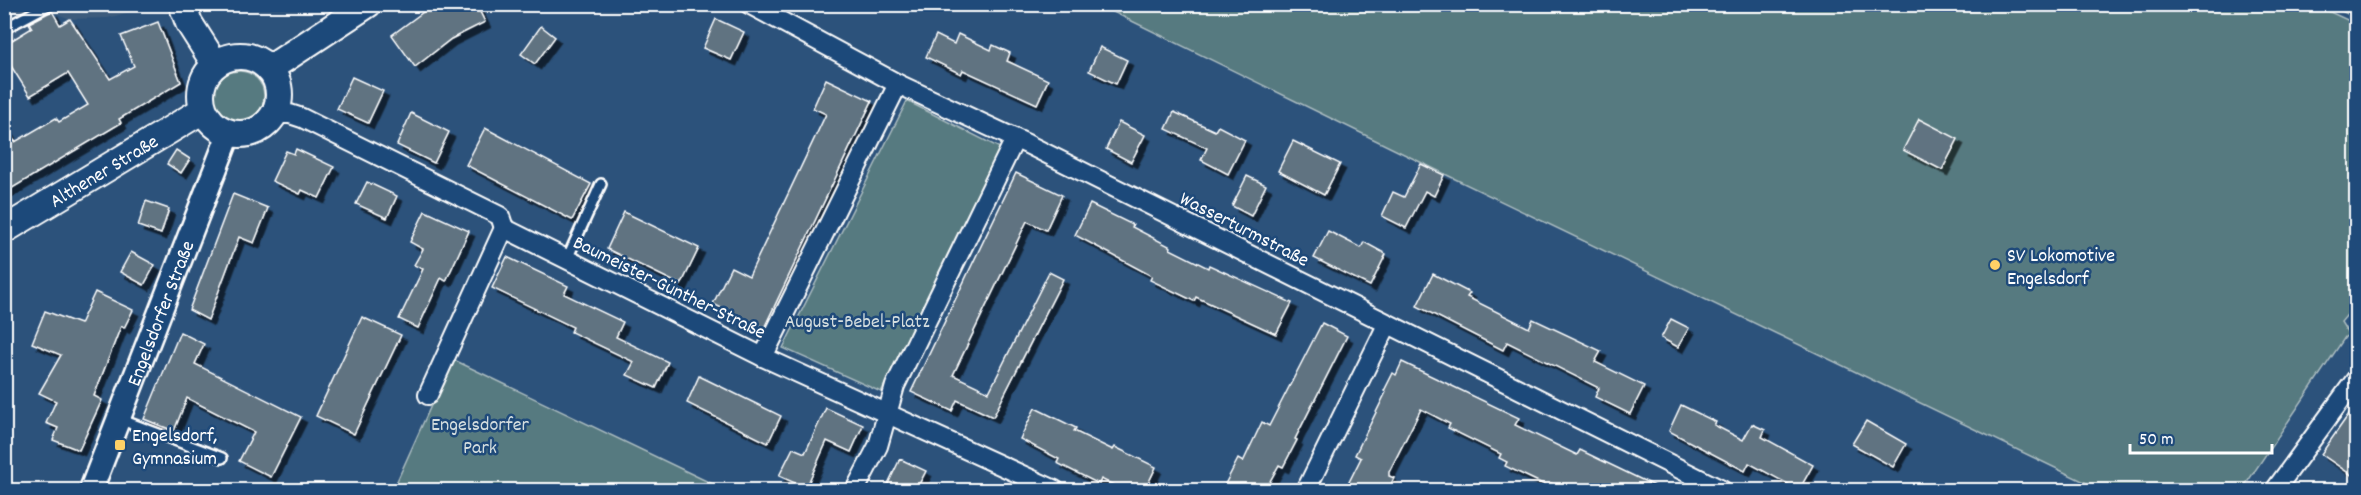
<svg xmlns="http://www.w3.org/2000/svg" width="2361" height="495" font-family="Dekko,sans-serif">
  <defs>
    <filter id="shadow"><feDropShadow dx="5.5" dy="5.5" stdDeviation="0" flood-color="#0009"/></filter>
  </defs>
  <rect width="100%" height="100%" fill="#2c527b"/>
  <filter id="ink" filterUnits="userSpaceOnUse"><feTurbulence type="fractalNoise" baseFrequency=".0167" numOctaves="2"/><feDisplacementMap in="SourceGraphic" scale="12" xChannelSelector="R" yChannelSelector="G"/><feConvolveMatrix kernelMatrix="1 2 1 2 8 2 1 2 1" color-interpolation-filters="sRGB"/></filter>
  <g filter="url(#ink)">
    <polygon fill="#3c5c7d" points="5,5 154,5 108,18 70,19 55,13 5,45"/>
    <g fill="#577a80" stroke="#abbcc0" stroke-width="1.5">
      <polygon points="1099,5 2315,5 2356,24 2356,310 2351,310 2341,322 2349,335 2345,337 2242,490 2101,490 1453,178"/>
      <polygon points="2329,5 2356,5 2356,18"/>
      <circle cx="239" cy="96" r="25"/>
      <polygon points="907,101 1000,148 881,392 783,348"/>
      <polygon points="452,359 698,477 725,490 393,490"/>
      <polygon points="1453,483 1469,490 1434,490 1444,484"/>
    </g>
    <g fill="#607381" stroke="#fff" stroke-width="1.5" filter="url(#shadow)">
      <polygon points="434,4 476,4 485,22 451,39 415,67 392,35"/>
      <polygon points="52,11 60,25 70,19 110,79 134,66 121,36 158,22 181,82 119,119 121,123 4,193 4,125 15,142 56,118 59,122 88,105 68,73 30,96 4,55 4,45 32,28 29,23"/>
      <polygon points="716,19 744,32 731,60 703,48"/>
      <polygon points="541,26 555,37 535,64 521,54"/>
      <polygon points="958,34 991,50 993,45 1010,53 1007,61 1048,80 1037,104 963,70 961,74 926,57 936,35 954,44"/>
      <polygon points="1100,47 1127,60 1116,84 1089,71"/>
      <polygon points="352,77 383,91 368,123 337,109"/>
      <polygon points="826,79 872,101 764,328 713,304 731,267 749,276 826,114 813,108"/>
      <polygon points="1174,112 1215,131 1218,126 1245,140 1228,174 1201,160 1207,148 1166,129"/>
      <polygon points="411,113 449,132 434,163 397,145"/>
      <polygon points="1919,119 1958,139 1942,170 1903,150"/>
      <polygon points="1119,122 1145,135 1131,162 1106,149"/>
      <polygon points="485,128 591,184 572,220 466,165"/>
      <polygon points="1293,141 1340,164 1324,195 1278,171"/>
      <polygon points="296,149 334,167 319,198 302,190 300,194 272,181 286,151 294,154"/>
      <polygon points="176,150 190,159 181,173 167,164"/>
      <polygon points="1421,164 1444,175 1434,196 1425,191 1406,228 1382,216 1393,192 1404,197"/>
      <polygon points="1016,173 1062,195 1046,230 1027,221 953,375 989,392 1049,272 1063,279 993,417 957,400 952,411 911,392"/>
      <polygon points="1247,176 1266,185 1251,216 1232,206"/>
      <polygon points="367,182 397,196 387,218 356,204"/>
      <polygon points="233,194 268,208 254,243 239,237 208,320 189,310"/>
      <polygon points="146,201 169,209 161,234 138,226"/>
      <polygon points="1090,204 1133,225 1132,227 1171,247 1170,249 1208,268 1209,265 1292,303 1276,334 1196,297 1194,301 1150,280 1152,276 1075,235"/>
      <polygon points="425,211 469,231 446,281 441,278 418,328 399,319 423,269 414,265 423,249 410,242"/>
      <polygon points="624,212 699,248 681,285 607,249"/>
      <polygon points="1328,231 1361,248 1364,242 1386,254 1370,286 1314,258"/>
      <polygon points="131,252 155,265 144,285 120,272"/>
      <polygon points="507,257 568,286 564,294 623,322 616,337 668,362 656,388 627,375 634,362 571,332 573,327 492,288"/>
      <polygon points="1433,274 1470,293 1467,297 1529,328 1533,319 1601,351 1595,362 1644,386 1630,414 1595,397 1599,388 1507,342 1503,350 1417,306"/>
      <polygon points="95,292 133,310 124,328 121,326 94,396 102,400 79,450 53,440 58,428 46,423 56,401 39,393 61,355 32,343 45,311 80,324"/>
      <polygon points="362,317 401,335 354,434 316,416"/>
      <polygon points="1671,319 1689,328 1678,347 1661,338"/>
      <polygon points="1322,323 1347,336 1295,439 1297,440 1283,467 1279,465 1265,490 1222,490 1238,459 1243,462 1262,422 1269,426"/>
      <polygon points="180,332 204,344 195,364 301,417 271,477 239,461 254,432 187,398 174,431 144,419"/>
      <polygon points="1402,362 1519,418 1515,425 1577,455 1580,450 1663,490 1566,490 1551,483 1549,487 1505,466 1507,462 1499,458 1501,454 1448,428 1450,424 1421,409 1389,472 1389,476 1394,478 1388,490 1345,490 1361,458 1355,455 1386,392 1384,391 1393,373 1396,375"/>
      <polygon points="699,376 781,416 768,443 687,403"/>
      <polygon points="2356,404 2356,478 2321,454"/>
      <polygon points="1681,405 1716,422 1714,425 1743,440 1752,424 1765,430 1762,437 1813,465 1799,490 1749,463 1745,471 1669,431"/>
      <polygon points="826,408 863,425 851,452 827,441 806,488 779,476 793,448 805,453"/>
      <polygon points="1035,408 1076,428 1074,431 1113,450 1115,447 1156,467 1145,490 1124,490 1101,479 1099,484 1057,463 1059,459 1020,439"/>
      <polygon points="1866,421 1906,444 1893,467 1852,444"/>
      <polygon points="900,459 926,471 916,490 885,490"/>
    </g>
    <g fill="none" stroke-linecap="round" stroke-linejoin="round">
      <defs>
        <g id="service">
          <polyline points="4,24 7,27 50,4"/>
          <polyline points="567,259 601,184"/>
          <polyline points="119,419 222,458"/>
        </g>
        <g id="minor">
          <polyline points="749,4 898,84 1027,144 1722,490"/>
          <polyline points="275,114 290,114 302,118 500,216 504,228 763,357 1055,490"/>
          <polyline points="763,357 898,84"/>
          <polyline points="428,395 504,228"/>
          <polyline points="855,490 878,446 895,386 1015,139"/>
          <polyline points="1306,490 1387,325"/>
          <polyline points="2275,490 2356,379"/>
        </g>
        <g id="tertiary">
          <path id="s1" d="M91,490L229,134"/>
        </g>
        <g id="secondary">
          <polyline points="182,4 189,23 215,64"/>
          <circle cx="240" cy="95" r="39"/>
          <polyline points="269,69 368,4"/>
          <path id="s2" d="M4,230L203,110"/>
        </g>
      </defs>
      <use href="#service" stroke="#fff" stroke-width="14"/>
      <use href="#minor" stroke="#fff" stroke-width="22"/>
      <use href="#tertiary" stroke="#fff" stroke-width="27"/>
      <use href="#secondary" stroke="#fff" stroke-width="30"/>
      <use href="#service" stroke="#1f4a7a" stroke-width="9"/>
      <use href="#minor" stroke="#1f4a7a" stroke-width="18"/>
      <use href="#tertiary" stroke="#1f4a7a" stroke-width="22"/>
      <use href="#secondary" stroke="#1f4a7a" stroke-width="26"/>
    </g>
  </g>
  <g fill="#ffd166" stroke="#1f4a7a" stroke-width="2">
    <circle cx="1995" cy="265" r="6"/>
    <rect x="114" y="439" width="12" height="12" rx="3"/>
  </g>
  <g text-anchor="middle" stroke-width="5" stroke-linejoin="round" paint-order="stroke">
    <g font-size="20" fill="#fff" stroke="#1f4a7a">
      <text dy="7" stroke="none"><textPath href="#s2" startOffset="116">Althener Straße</textPath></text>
      <text transform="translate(1245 228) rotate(27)" y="7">Wasserturmstraße</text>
      <text transform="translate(670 286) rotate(26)" y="7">Baumeister-Günther-Straße</text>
      <text dy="7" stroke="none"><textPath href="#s1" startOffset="190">Engelsdorfer Straße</textPath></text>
    </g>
    <g font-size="20" fill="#fff" stroke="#1f4a7a" text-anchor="start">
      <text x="2007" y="261">SV Lokomotive<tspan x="2007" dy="23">Engelsdorf</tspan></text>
      <text x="132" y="441">Engelsdorf,<tspan x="132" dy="23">Gymnasium</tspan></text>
    </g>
    <g font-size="20" fill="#d5dedf" stroke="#1f4a7a">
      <text x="857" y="327">August-Bebel-Platz</text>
      <text x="480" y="430">Engelsdorfer<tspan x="480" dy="23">Park</tspan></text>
    </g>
  </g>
  <rect width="2361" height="495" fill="none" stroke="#1f4a7a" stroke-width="24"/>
  <rect x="12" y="12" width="2337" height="471" fill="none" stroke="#fff" stroke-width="2" filter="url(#ink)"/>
  <path d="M2130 444v9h142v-9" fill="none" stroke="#ffffff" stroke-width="3"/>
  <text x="2139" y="444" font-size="18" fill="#ffffff" stroke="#1f4a7a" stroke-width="4.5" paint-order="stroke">50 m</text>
</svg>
